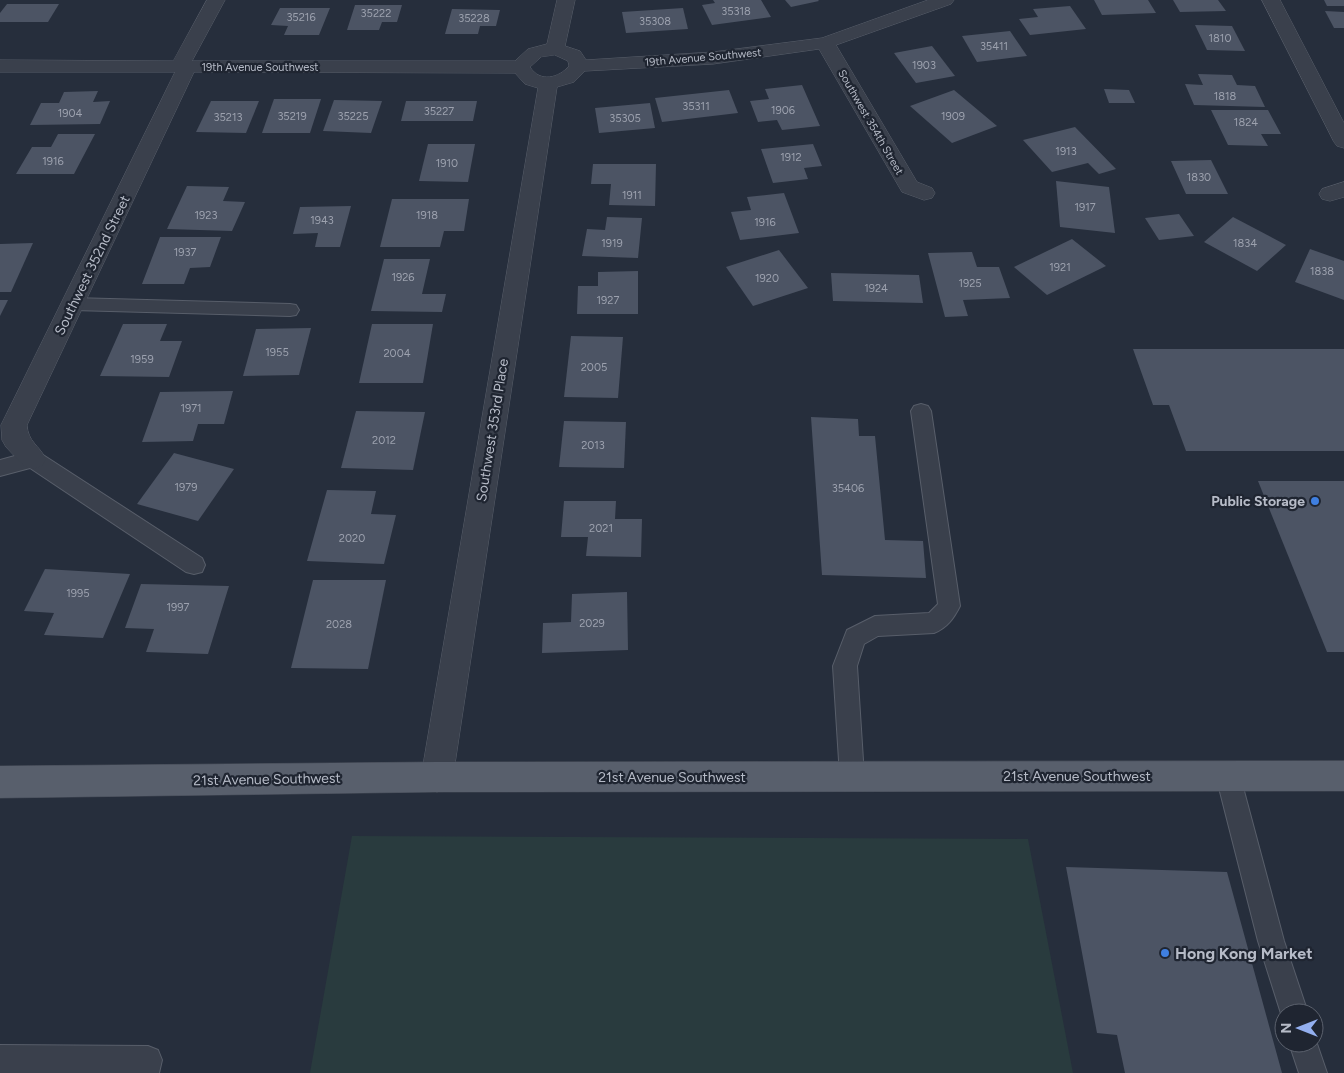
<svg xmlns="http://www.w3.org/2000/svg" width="1344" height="1073" font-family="Figtree,sans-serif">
  <rect width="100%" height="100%" fill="#262e3c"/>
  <polygon fill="#293b3e" points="352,836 1028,839 1073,1073 310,1073"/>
  <g fill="#4c5464">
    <polygon points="713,0 761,0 771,17 712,25 702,5 715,3"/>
    <polygon points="785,0 818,0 819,1 791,7"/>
    <polygon points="1094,0 1148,0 1156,13 1102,15"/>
    <polygon points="1173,0 1218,0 1226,11 1180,12"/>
    <polygon points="1324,0 1344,0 1344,6 1327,6"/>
    <polygon points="7,4 59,4 48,22 0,22 0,13"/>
    <polygon points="355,5 402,5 397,22 382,22 379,30 347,30"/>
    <polygon points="1070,6 1086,29 1030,35 1019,19 1038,17 1033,9"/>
    <polygon points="280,8 330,8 319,35 284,35 288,26 271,25"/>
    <polygon points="683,8 688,29 626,33 622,12"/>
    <polygon points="452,9 500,10 496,26 480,26 478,34 445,34"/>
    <polygon points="1325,11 1344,12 1344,28 1334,28"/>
    <polygon points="1195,25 1232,26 1245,51 1207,50"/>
    <polygon points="1010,31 1027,56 977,62 962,36"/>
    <polygon points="932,46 955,76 916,83 894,53"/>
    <polygon points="1198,74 1232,75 1237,85 1255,86 1265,107 1194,105 1185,84 1203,85"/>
    <polygon points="802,85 820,126 782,130 777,120 758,122 750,101 769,99 765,89"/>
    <polygon points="1104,89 1129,90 1135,103 1109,103"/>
    <polygon points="729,90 738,113 662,122 655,98"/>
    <polygon points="954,90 997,126 952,143 910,106"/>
    <polygon points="98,91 93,102 110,101 100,124 30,125 41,103 59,103 64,92"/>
    <polygon points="274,99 321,99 310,133 262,133"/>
    <polygon points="334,100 382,101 371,133 323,131"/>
    <polygon points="211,101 259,101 246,133 196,132"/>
    <polygon points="406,101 477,101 473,121 401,121"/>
    <polygon points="650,103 655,128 599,133 595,108"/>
    <polygon points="1211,110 1268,110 1281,134 1261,134 1268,146 1228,145"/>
    <polygon points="1075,127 1116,169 1099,174 1088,163 1052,172 1023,140"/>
    <polygon points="58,134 95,134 74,174 16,174 32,147 51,147"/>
    <polygon points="428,144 475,144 468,182 419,181"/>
    <polygon points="813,144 822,166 804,168 808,179 773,183 761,149"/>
    <polygon points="1211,160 1228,194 1186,194 1171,161"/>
    <polygon points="593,164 656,164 655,206 609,205 611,184 591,184"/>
    <polygon points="1056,181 1109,187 1115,233 1060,227"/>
    <polygon points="187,186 229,187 223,201 245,202 232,231 167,229"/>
    <polygon points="784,193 799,233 740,240 731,212 751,210 747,197"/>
    <polygon points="392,199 469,199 464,231 444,231 440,247 380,247"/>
    <polygon points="351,206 340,247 315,247 318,233 293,234 300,207"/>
    <polygon points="1179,214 1194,236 1159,240 1145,218"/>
    <polygon points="607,217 642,218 638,258 582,256 587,229 605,230"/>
    <polygon points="1233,217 1286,245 1257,271 1204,242"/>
    <polygon points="160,237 221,237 210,267 190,268 184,284 142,284"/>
    <polygon points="1072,239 1106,266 1047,295 1014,267"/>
    <polygon points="33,243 11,292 0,292 0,244"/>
    <polygon points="1310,249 1344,261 1344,300 1295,282"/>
    <polygon points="779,250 808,288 753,306 726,267"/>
    <polygon points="972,252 977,267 999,267 1010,298 963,300 968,316 945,317 928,253"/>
    <polygon points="384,259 430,259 422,294 446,294 442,312 371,311"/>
    <polygon points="638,271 638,314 577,314 578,286 598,286 598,272"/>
    <polygon points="831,273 919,275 923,303 833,301"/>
    <polygon points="0,300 8,300 0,316"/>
    <polygon points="123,324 167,324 160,341 182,341 169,377 100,376"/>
    <polygon points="372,324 433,324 423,383 359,383"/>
    <polygon points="311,328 299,375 243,376 256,329"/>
    <polygon points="571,336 623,337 618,398 564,397"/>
    <polygon points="1133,349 1344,349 1344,451 1186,451 1169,405 1153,405"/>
    <polygon points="233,391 224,424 198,424 193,441 142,442 160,392"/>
    <polygon points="356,411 425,412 413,470 341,468"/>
    <polygon points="811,417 858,419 859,436 875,436 885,540 923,541 926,578 822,575"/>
    <polygon points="564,421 626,422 624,468 559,467"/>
    <polygon points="174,453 234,469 198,521 137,504"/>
    <polygon points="1258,481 1344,481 1344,652 1327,652"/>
    <polygon points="327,490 376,491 371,514 396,515 384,564 307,561"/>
    <polygon points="564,501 616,501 615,519 642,519 641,557 586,556 588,537 561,537"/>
    <polygon points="45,569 130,574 103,638 44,635 54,613 24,611"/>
    <polygon points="313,580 386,580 368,669 291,668"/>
    <polygon points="141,584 229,586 208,654 146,652 154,629 125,628"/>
    <polygon points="627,592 628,650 542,653 543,623 571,622 572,594"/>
    <polygon points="1066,867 1227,872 1282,1073 1125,1073 1117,1035 1097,1033"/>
  </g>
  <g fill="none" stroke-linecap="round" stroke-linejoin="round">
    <defs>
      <g id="lane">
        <polygon points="73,298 290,304 296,305 299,310 296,315 290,316 73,310 67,309 64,304 67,299"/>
        <path d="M921,404L928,406L931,411L960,606C954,618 947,628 934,633L878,636L864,644L857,666L864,776L861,784L852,788L843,784L840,776L833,666L847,630L875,616L929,613L938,604L911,411L914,406Z"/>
        <polygon points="33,451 40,453 202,558 205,565 202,572 194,574 186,572 30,468 0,476 0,460"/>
        <polygon points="1228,764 1237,768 1240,776 1284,941 1308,1013 1284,1013 1284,1023 1258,941 1216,776 1219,768"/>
        <polygon points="1314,1035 1327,1073 1299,1073 1289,1043 1314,1043"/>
        <polygon points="0,1045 148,1046 158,1050 162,1060 159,1073 0,1073"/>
      </g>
      <g id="street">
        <path d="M207,0H225L192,61H515L528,49L547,44L557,0H575L565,46L580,51L586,60L713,52L822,38L928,0H954L951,4L836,45L917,182L932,188L935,193L932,198L924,200L902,192L819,49L713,64L585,71L574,82L557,87L453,777L448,788L437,792L426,788L421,777L538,88L525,84L515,73L194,72L27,425C28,442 39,445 46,459L42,466L33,469L24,466L6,447L2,440L1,425L175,72H0V60L173,61ZM555,55L568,61L569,66C559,78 540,83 530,67L541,57Z"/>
        <polygon points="1262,0 1280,0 1344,123 1344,148 1337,146 1334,142"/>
        <polygon points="1344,182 1344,197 1330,201 1322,199 1319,194 1322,189"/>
      </g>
      <polygon id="primary" points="1344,761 1344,791 437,792 0,798 0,766 437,762"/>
    </defs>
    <use href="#lane" stroke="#585e6a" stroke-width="2"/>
    <use href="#street" stroke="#585e6a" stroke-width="1"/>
    <use href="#primary" stroke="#434955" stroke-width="1"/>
    <use href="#lane" fill="#3a404c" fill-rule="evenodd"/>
    <use href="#street" fill="#3a404c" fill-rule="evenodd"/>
    <use href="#primary" fill="#585f6c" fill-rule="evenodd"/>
  </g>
  <g fill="#3f7fe0" stroke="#1f2531" stroke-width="2">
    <circle cx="1315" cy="501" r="5"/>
    <circle cx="1165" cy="953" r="5"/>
  </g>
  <g text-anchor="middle" stroke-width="4.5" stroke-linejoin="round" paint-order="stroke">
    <g font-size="11" fill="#9ca1ae">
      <text x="736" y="15">35318</text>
      <text x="376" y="17">35222</text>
      <text x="301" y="21">35216</text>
      <text x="474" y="22">35228</text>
      <text x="655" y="25">35308</text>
      <text x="1220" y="42">1810</text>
      <text x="994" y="50">35411</text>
      <text x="924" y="69">1903</text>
      <text x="1225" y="100">1818</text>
      <text x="696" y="110">35311</text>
      <text x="783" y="114">1906</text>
      <text x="439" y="115">35227</text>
      <text x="70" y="117">1904</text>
      <text x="292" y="120">35219</text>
      <text x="353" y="120">35225</text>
      <text x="953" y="120">1909</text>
      <text x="228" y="121">35213</text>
      <text x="625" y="122">35305</text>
      <text x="1246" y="126">1824</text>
      <text x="1066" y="155">1913</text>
      <text x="791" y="161">1912</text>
      <text x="53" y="165">1916</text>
      <text x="447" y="167">1910</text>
      <text x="1199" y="181">1830</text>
      <text x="632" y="199">1911</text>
      <text x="1085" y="211">1917</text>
      <text x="206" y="219">1923</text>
      <text x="427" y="219">1918</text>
      <text x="322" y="224">1943</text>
      <text x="765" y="226">1916</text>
      <text x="612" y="247">1919</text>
      <text x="1245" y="247">1834</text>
      <text x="185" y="256">1937</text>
      <text x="1060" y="271">1921</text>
      <text x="1322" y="275">1838</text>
      <text x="403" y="281">1926</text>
      <text x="767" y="282">1920</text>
      <text x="970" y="287">1925</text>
      <text x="876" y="292">1924</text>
      <text x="608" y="304">1927</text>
      <text x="277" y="356">1955</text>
      <text x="397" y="357">2004</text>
      <text x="142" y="363">1959</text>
      <text x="594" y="371">2005</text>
      <text x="191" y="412">1971</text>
      <text x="384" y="444">2012</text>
      <text x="593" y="449">2013</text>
      <text x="186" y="491">1979</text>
      <text x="848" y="492">35406</text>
      <text x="601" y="532">2021</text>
      <text x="352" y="542">2020</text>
      <text x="78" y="597">1995</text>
      <text x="178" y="611">1997</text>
      <text x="592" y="627">2029</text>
      <text x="339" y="628">2028</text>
    </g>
    <g font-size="11" fill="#b6bbc7" stroke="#1f2531">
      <text transform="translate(703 57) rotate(-5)" y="4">19th Avenue Southwest</text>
      <text x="260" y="71">19th Avenue Southwest</text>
      <text transform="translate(871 122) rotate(60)" y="4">Southwest 354th Street</text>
    </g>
    <g font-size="14" fill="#b6bbc7" stroke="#1f2531">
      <text transform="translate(92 265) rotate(-64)" y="5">Southwest 352nd Street</text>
      <text transform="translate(492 430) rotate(-81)" y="5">Southwest 353rd Place</text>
      <text x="1077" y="781">21st Avenue Southwest</text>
      <text x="672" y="782">21st Avenue Southwest</text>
      <text transform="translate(267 779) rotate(-1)" y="5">21st Avenue Southwest</text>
    </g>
    <g font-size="14" font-weight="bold" fill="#b6bbc7" stroke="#1f2531" text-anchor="end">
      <text x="1305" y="506">Public Storage</text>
    </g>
    <g font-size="16" font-weight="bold" fill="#b6bbc7" stroke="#1f2531" text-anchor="start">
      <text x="1175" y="959">Hong Kong Market</text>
    </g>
  </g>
  <g transform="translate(1299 1028) rotate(270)"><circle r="24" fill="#1f2531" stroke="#5b616d"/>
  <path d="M0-4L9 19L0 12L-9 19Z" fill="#93afef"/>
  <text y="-8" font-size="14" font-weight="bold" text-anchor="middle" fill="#b6bbc7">N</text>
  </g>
</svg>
